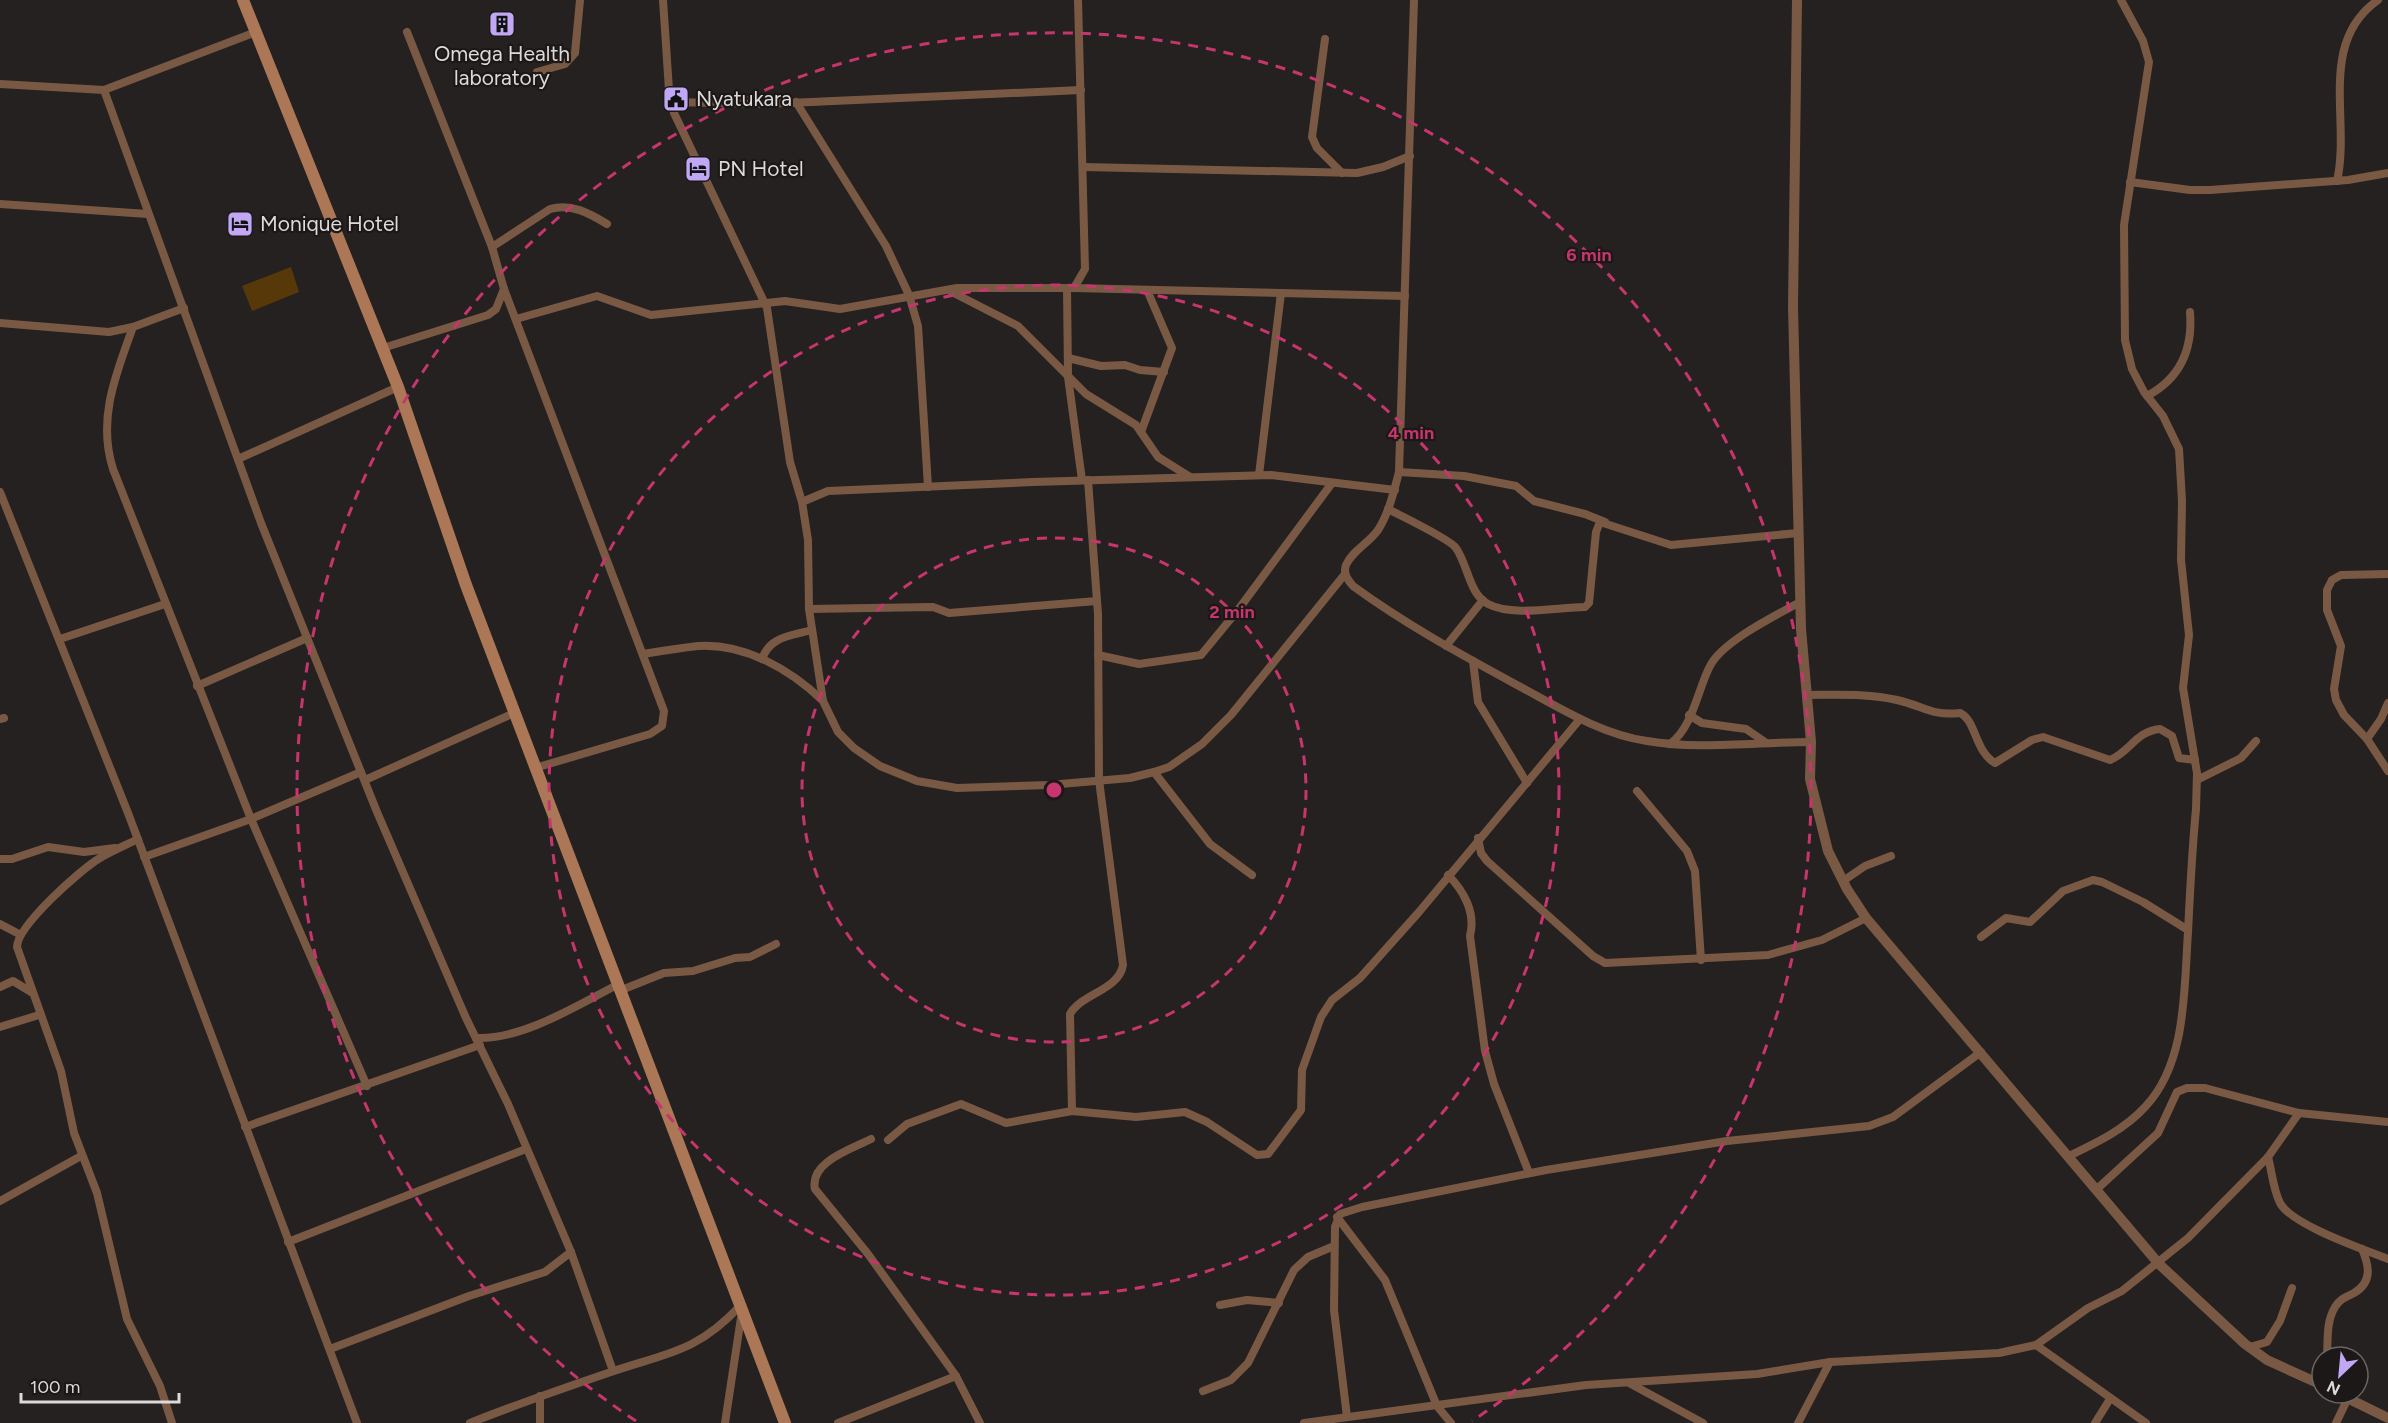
<svg xmlns="http://www.w3.org/2000/svg" width="2388" height="1423" font-family="Figtree,sans-serif">
  <rect width="100%" height="100%" fill="#252120"/>
  <polygon fill="#573808" points="291,267 299,292 252,311 242,286"/>
  <g fill="none" stroke-linecap="round" stroke-linejoin="round">
    <g stroke="#7a5944" stroke-width="8">
      <polyline points="663,0 669,90 674,113 767,308 790,462 802,502 808,540 809,609 823,701 838,732 854,748 880,766 917,781 957,788 1049,785 1130,778 1154,772 1169,767 1202,744 1231,715 1345,574"/>
      <path d="M1414,0L1399,472C1394,491 1389,513 1378,530C1370,542 1352,551 1346,565C1343,573 1347,579 1353,586C1405,624 1460,654 1517,685C1558,707 1600,734 1647,741C1698,750 1759,742 1811,742"/>
      <polyline points="407,32 492,247 504,289 664,711 662,726 650,734 535,768"/>
      <polyline points="1325,39 1312,137 1317,148 1342,173"/>
      <polyline points="537,72 565,64 575,53 580,0"/>
      <polyline points="0,84 104,90 256,32"/>
      <polyline points="104,90 261,523 377,812 466,1018 508,1104 571,1252 613,1371"/>
      <polyline points="671,102 766,104 1081,90"/>
      <polyline points="796,102 886,246 909,295 918,326 928,487"/>
      <polyline points="1084,167 1357,173 1383,167 1410,156"/>
      <path d="M2337,181C2351,120 2317,43 2378,0"/>
      <polyline points="2130,182 2190,190 2210,190 2348,180 2388,173"/>
      <polyline points="0,204 148,214"/>
      <path d="M492,247L550,209C571,203 589,213 607,224"/>
      <polyline points="1067,288 1068,377 1082,480"/>
      <polyline points="1074,288 1085,269 1078,0"/>
      <polyline points="948,290 1018,326 1086,394 1136,425 1158,457 1190,477"/>
      <polyline points="516,319 597,296 651,315 785,301 840,309 957,288 1074,288 1405,296"/>
      <polyline points="0,323 109,332 133,327 184,308"/>
      <path d="M133,327C116,374 97,419 113,469L251,819L367,1086"/>
      <polyline points="383,348 488,315 496,309 504,289"/>
      <polyline points="1068,358 1101,366 1125,365 1140,370 1164,372"/>
      <path d="M2147,396C2181,378 2193,349 2190,312"/>
      <polyline points="1141,432 1172,348 1147,290"/>
      <polyline points="238,459 398,387"/>
      <polyline points="1399,472 1464,476 1516,486 1534,501 1585,514 1605,522"/>
      <polyline points="1259,475 1281,293"/>
      <polyline points="0,492 128,813 357,1423"/>
      <polyline points="802,502 828,491 1033,482 1271,475 1395,490"/>
      <path d="M1388,509C1401,516 1450,539 1456,548C1468,565 1469,594 1488,604C1513,617 1558,607 1585,607L1589,603L1596,532L1600,522L1671,545L1798,533"/>
      <polyline points="2388,574 2341,575 2332,580 2327,590 2327,610 2341,646 2334,689 2336,700 2344,715 2367,739 2388,771"/>
      <polyline points="809,609 933,607 949,613 1097,601"/>
      <polyline points="60,639 165,604"/>
      <polyline points="1446,646 1483,600"/>
      <path d="M643,654C661,651 680,648 698,646C745,643 791,670 823,701"/>
      <polyline points="1098,655 1139,664 1201,655 1238,610 1332,483"/>
      <path d="M762,659C770,636 791,636 812,630"/>
      <polyline points="1473,661 1478,702 1527,783"/>
      <polyline points="197,686 307,638"/>
      <path d="M1807,695C1836,695 1868,693 1897,700C1924,706 1930,716 1960,713C1976,720 1975,752 1995,763L2032,740L2043,737L2110,760C2130,752 2136,731 2160,729L2172,736L2179,758L2195,760"/>
      <polyline points="1689,715 1702,723 1746,729 1765,742"/>
      <polyline points="0,719 4,718"/>
      <polyline points="2367,739 2381,719 2388,703"/>
      <path d="M1670,744C1693,727 1697,691 1710,666C1723,641 1775,616 1800,602"/>
      <polyline points="1154,772 1210,844 1252,875"/>
      <polyline points="365,780 514,713"/>
      <polyline points="2197,780 2241,758 2256,741"/>
      <polyline points="1637,791 1687,851 1695,871 1701,960"/>
      <polyline points="1478,838 1481,853 1487,861 1593,956 1605,963 1768,955 1822,940 1866,918"/>
      <path d="M138,839C126,845 112,851 100,858C81,869 17,926 17,947L61,1071L74,1133L97,1193L127,1319L160,1386L172,1423"/>
      <polyline points="144,857 251,819 361,772"/>
      <polyline points="0,859 12,859 48,847 84,852 115,848"/>
      <path d="M1448,875C1464,891 1476,913 1470,936L1485,1051L1494,1084L1529,1173"/>
      <polyline points="1843,881 1865,866 1891,856"/>
      <polyline points="0,924 19,934"/>
      <polyline points="1981,937 2006,918 2030,922 2063,891 2093,880 2102,882 2143,902 2188,930"/>
      <polyline points="0,987 13,981 31,992"/>
      <polyline points="619,991 664,973 693,971 735,958 750,957 776,944"/>
      <polyline points="0,1027 39,1015"/>
      <path d="M476,1038C522,1040 578,1005 617,985"/>
      <path d="M1072,1111L1070,1014C1081,994 1119,990 1123,965L1099,780L1098,614L1088,480"/>
      <polyline points="245,1127 480,1045"/>
      <path d="M871,1139C852,1149 809,1162 815,1189L868,1254L956,1376L980,1423"/>
      <polyline points="888,1140 907,1124 961,1104 1006,1123 1072,1111 1136,1117 1185,1112 1207,1122 1257,1155 1268,1154 1301,1110 1302,1070 1321,1017 1332,1000 1360,978 1419,912 1580,719"/>
      <path d="M2069,1156C2096,1143 2124,1130 2145,1107C2187,1063 2184,989 2188,932C2190,891 2192,850 2196,809L2197,773L2183,688L2189,635L2181,560L2182,501L2179,449L2163,416L2144,392L2132,369L2125,340L2124,225L2149,62L2143,41L2121,0"/>
      <path d="M2268,1157C2272,1172 2273,1189 2280,1203C2292,1225 2363,1249 2388,1259"/>
      <polyline points="2097,1189 2158,1133 2177,1092 2187,1088 2205,1088 2299,1113 2388,1122"/>
      <polyline points="0,1201 81,1156"/>
      <polyline points="1337,1217 1385,1280 1437,1406 1451,1423"/>
      <polyline points="288,1242 526,1149"/>
      <polyline points="1220,1305 1247,1300 1279,1303"/>
      <polyline points="2036,1345 2146,1423"/>
      <polyline points="2250,1347 2267,1342 2280,1321 2292,1288"/>
      <polyline points="330,1349 469,1296 545,1272 571,1252"/>
      <path d="M2327,1357C2328,1340 2326,1322 2335,1307C2340,1299 2346,1297 2354,1293C2373,1282 2369,1265 2362,1249"/>
      <polyline points="1629,1383 1703,1423"/>
      <polyline points="1203,1391 1231,1380 1248,1363 1294,1270 1308,1257 1334,1246"/>
      <polyline points="1347,1417 1334,1310 1335,1227 1340,1214 1362,1207 1546,1170 1727,1141 1869,1126 1893,1117 1981,1052"/>
      <path d="M470,1423C515,1405 561,1389 608,1373C665,1353 695,1354 740,1306"/>
      <polyline points="540,1423 540,1396"/>
      <polyline points="725,1423 742,1311"/>
      <polyline points="838,1423 956,1376"/>
      <polyline points="1304,1423 1586,1385 1757,1374 1830,1362 1999,1353 2036,1345 2088,1308 2122,1291 2188,1238 2268,1157 2299,1113"/>
      <polyline points="1798,1423 1830,1362"/>
      <polyline points="2095,1423 2110,1399"/>
      <polyline points="2336,1423 2348,1398"/>
    </g>
    <g stroke="#7a5944" stroke-width="10">
      <polyline points="1797,0 1793,307 1801,629 1811,742 1810,779 1828,851 1847,889 1866,918 2159,1264 2245,1344 2267,1360 2322,1385"/>
      <polyline points="2337,1393 2388,1418"/>
    </g>
    <polyline stroke="#ac7756" stroke-width="12" points="243,0 398,387 466,585 785,1423"/>
  </g>
  <g fill="none" stroke="#c6356e" stroke-width="3" stroke-dasharray="10 8">
    <circle cx="1054" cy="790" r="252"/>
    <circle cx="1054" cy="790" r="505"/>
    <path d="M636 1421A757 757 0 1 1 1472 1421"/>
  </g>
  <defs>
    <symbol id="building-square" viewBox="-11 -11 22 22"><rect x="-9" y="-9" width="18" height="18" rx="4" fill="#c0a8f4" stroke="#1c1817"/><path d="M-4-6H4V6H1V3H-1V6H-4ZM-2.5-4.3h1.7v1.8h-1.7ZM.8-4.3h1.7v1.8H.8ZM-2.5-1h1.7V.8h-1.7ZM.8-1h1.7V.8H.8Z" fill="#111"/></symbol>
    <symbol id="civic-square" viewBox="-11 -11 22 22"><rect x="-9" y="-9" width="18" height="18" rx="4" fill="#c0a8f4" stroke="#1c1817"/><path d="M-.6-6.5H3V-4.5H.6V-3L4-1V1h2V6H-6V1h2V-1L-.6-3ZM-1.2 2.5V6h2.4V2.5Z" fill="#111"/></symbol>
    <symbol id="hotel-square" viewBox="-11 -11 22 22"><rect x="-9" y="-9" width="18" height="18" rx="4" fill="#c0a8f4" stroke="#1c1817"/><path d="M-6-4.5h1.5V1H6V5H4.5V3h-9V5H-6ZM-4 0a1.8 1.8 0 1 1 3.6 0ZM.5 0V-2.5h3Q6-2.5 6 0Z" fill="#111"/></symbol>
  </defs>
  <g fill-rule="evenodd">
    <use href="#building-square" x="487" y="9" width="30" height="30"/>
    <use href="#civic-square" x="661" y="84" width="30" height="30"/>
    <use href="#hotel-square" x="683" y="154" width="30" height="30"/>
    <use href="#hotel-square" x="225" y="209" width="30" height="30"/>
  </g>
  <g text-anchor="middle" stroke-width="4.5" stroke-linejoin="round" paint-order="stroke">
    <g font-size="21" fill="#dddad9" stroke="#1c1817" text-anchor="start">
      <text x="502" y="61" text-anchor="middle">Omega Health<tspan x="502" dy="24">laboratory</tspan></text>
      <text x="696" y="106">Nyatukara</text>
      <text x="718" y="176">PN Hotel</text>
      <text x="260" y="231">Monique Hotel</text>
    </g>
  </g>
  <circle cx="1054" cy="790" r="9" fill="#c6356e" stroke="#1c1817" stroke-width="3"/>
  <g font-size="18" text-anchor="middle" font-weight="bold" fill="#c6356e" stroke="#1c1817" stroke-width="4.5" stroke-linejoin="round" paint-order="stroke">
    <text x="1589" y="261">6 min</text>
    <text x="1411" y="439">4 min</text>
    <text x="1232" y="618">2 min</text>
  </g>
  <g transform="translate(2340 1375) rotate(206)"><circle r="28" fill="#1c1817" stroke="#696665" stroke-width="1.5"/>
  <path d="M0-4.5L10 22L0 15L-10 22Z" fill="#c0a8f4"/>
  <text y="-9" font-size="16" font-weight="bold" text-anchor="middle" fill="#dddad9">N</text>
  </g>
  <path d="M21 1393v9h158v-9" fill="none" stroke="#dddad9" stroke-width="3"/>
  <text x="30" y="1393" font-size="18" fill="#dddad9" stroke="#1c1817" stroke-width="4.5" paint-order="stroke">100 m</text>
</svg>
